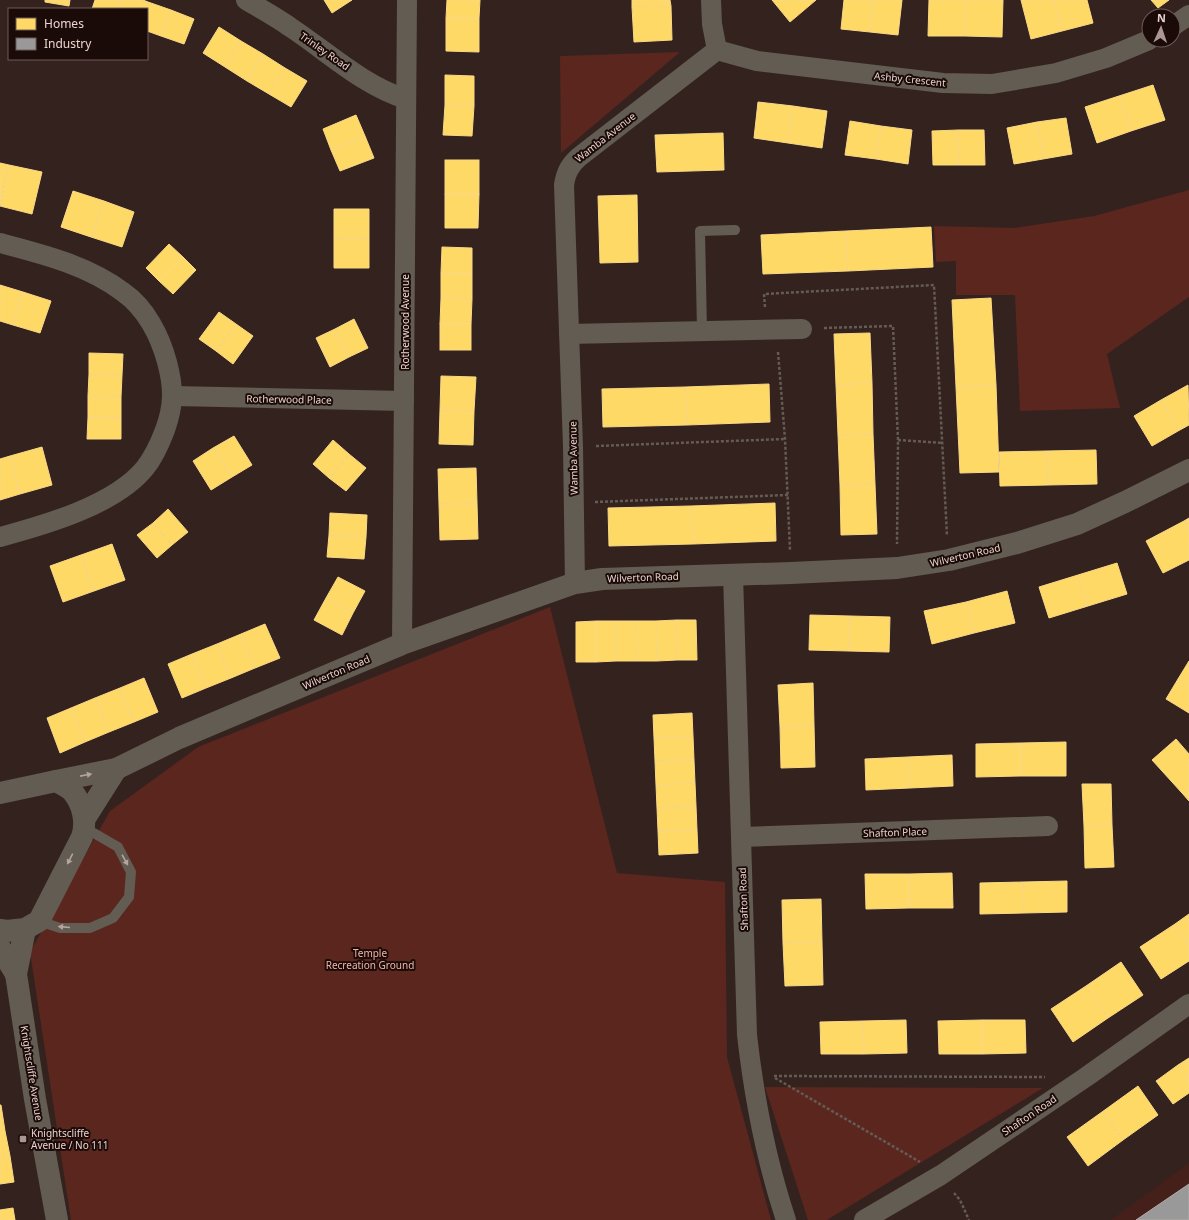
<svg xmlns="http://www.w3.org/2000/svg" width="1189" height="1220" font-family="'Noto Sans',sans-serif">
  <rect width="100%" height="100%" fill="#34221f"/>
  <polygon fill="#45201a" points="1189,1163 1189,1220 1111,1220"/>
  <g fill="#5a261e">
    <polygon points="680,52 561,153 560,56"/>
    <polygon points="1189,190 1189,297 1107,354 1120,408 1020,411 1015,295 956,295 956,261 936,262 934,226 1014,228 1094,216"/>
    <polygon points="550,607 617,873 725,882 727,1057 771,1220 71,1220 30,952 110,811 198,747"/>
    <polygon points="765,1087 1043,1088 827,1220 808,1220"/>
  </g>
  <g fill="#ffd966" stroke="#f9d886">
    <polygon points="45,0 70,0 69,6 45,2"/>
    <polygon points="95,0 122,0 119,9 92,9"/>
    <polygon points="122,0 143,0 148,2 145,9 119,9"/>
    <polygon points="324,0 352,0 332,13"/>
    <polygon points="447,0 480,0 479,18 446,18"/>
    <polygon points="632,0 670,0 671,6 632,7"/>
    <polygon points="772,0 816,0 790,22"/>
    <polygon points="844,0 873,0 870,32 841,29"/>
    <polygon points="873,0 902,0 898,35 870,32"/>
    <polygon points="929,0 966,0 965,36 928,36"/>
    <polygon points="966,0 1003,0 1002,37 965,36"/>
    <polygon points="1021,0 1054,0 1062,31 1031,39"/>
    <polygon points="1054,0 1087,0 1093,23 1062,31"/>
    <polygon points="1151,0 1169,0 1158,8"/>
    <polygon points="148,2 171,10 161,36 147,31 147,9 145,9"/>
    <polygon points="671,6 672,40 634,42 632,7"/>
    <polygon points="171,10 194,19 184,44 161,36"/>
    <polygon points="446,18 479,18 479,52 446,51"/>
    <polygon points="219,27 241,41 225,67 203,53"/>
    <polygon points="241,41 263,54 247,81 225,67"/>
    <polygon points="263,54 285,68 269,94 247,81"/>
    <polygon points="285,68 307,81 291,107 269,94"/>
    <polygon points="445,75 474,76 474,106 445,105"/>
    <polygon points="1153,85 1165,120 1131,131 1119,96"/>
    <polygon points="1119,96 1131,131 1097,143 1085,107"/>
    <polygon points="758,102 793,106 788,143 754,138"/>
    <polygon points="445,105 474,106 472,136 443,135"/>
    <polygon points="793,106 827,111 822,148 788,143"/>
    <polygon points="356,115 365,136 331,150 323,129"/>
    <polygon points="1066,118 1072,154 1043,159 1037,122"/>
    <polygon points="850,121 881,126 876,159 845,155"/>
    <polygon points="1037,122 1043,159 1014,164 1007,128"/>
    <polygon points="881,126 912,130 908,164 876,159"/>
    <polygon points="958,130 959,165 933,165 932,131"/>
    <polygon points="958,130 984,130 985,165 959,165"/>
    <polygon points="723,133 724,170 657,172 655,135"/>
    <polygon points="365,136 374,158 340,171 331,150"/>
    <rect x="445" y="160" width="34" height="34"/>
    <polygon points="0,163 9,165 0,204"/>
    <polygon points="9,165 42,172 32,214 0,206"/>
    <polygon points="73,191 104,201 91,237 61,227"/>
    <polygon points="445,194 479,194 478,228 445,228"/>
    <polygon points="637,195 638,262 600,263 598,196"/>
    <polygon points="104,201 134,212 122,247 91,237"/>
    <polygon points="334,209 369,209 369,238 334,239"/>
    <polygon points="931,227 933,267 848,271 846,231"/>
    <polygon points="846,231 848,271 763,274 761,235"/>
    <polygon points="369,238 369,268 334,268 334,239"/>
    <polygon points="169,244 183,257 159,281 146,268"/>
    <polygon points="442,247 472,248 472,273 441,273"/>
    <polygon points="183,257 196,270 173,294 159,281"/>
    <polygon points="441,273 472,273 472,299 441,298"/>
    <polygon points="0,285 23,292 13,325 0,321"/>
    <polygon points="23,292 51,301 40,333 13,325"/>
    <polygon points="441,298 472,299 471,324 440,324"/>
    <polygon points="991,298 996,385 956,387 952,300"/>
    <polygon points="219,312 236,324 216,351 199,339"/>
    <polygon points="354,319 368,348 349,357 335,329"/>
    <polygon points="236,324 253,336 233,364 216,351"/>
    <rect x="440" y="324" width="31" height="26"/>
    <polygon points="335,329 349,357 330,367 316,338"/>
    <polygon points="870,333 872,383 836,385 834,334"/>
    <polygon points="89,353 123,354 122,375 89,374"/>
    <polygon points="89,374 122,375 121,397 88,396"/>
    <polygon points="441,376 476,377 474,411 440,410"/>
    <polygon points="872,383 873,434 838,435 836,385"/>
    <polygon points="769,384 770,422 687,425 685,387"/>
    <polygon points="996,385 999,472 960,473 956,387"/>
    <polygon points="1188,385 1189,425 1178,431 1161,400"/>
    <polygon points="685,387 687,425 603,427 602,389"/>
    <polygon points="88,396 121,397 121,418 88,417"/>
    <polygon points="1161,400 1178,431 1152,446 1134,416"/>
    <polygon points="440,410 474,411 473,445 439,444"/>
    <polygon points="88,417 121,418 121,439 87,439"/>
    <polygon points="873,434 875,484 840,485 838,435"/>
    <polygon points="234,436 252,465 232,477 213,448"/>
    <polygon points="333,440 349,454 329,478 313,464"/>
    <polygon points="42,447 52,485 20,494 10,456"/>
    <polygon points="213,448 232,477 211,490 193,461"/>
    <polygon points="1096,450 1097,484 1048,485 1047,451"/>
    <polygon points="1047,451 1048,485 1000,486 999,452"/>
    <polygon points="349,454 366,468 346,491 329,478"/>
    <polygon points="10,456 20,494 0,500 0,459"/>
    <polygon points="476,468 477,503 439,504 438,469"/>
    <polygon points="875,484 877,534 841,535 840,485"/>
    <polygon points="477,503 478,539 440,540 439,504"/>
    <polygon points="775,503 776,541 693,544 691,506"/>
    <polygon points="691,506 693,544 609,546 608,508"/>
    <polygon points="168,509 188,532 172,545 153,523"/>
    <polygon points="330,513 367,515 366,537 329,535"/>
    <polygon points="1189,518 1189,530 1184,521"/>
    <polygon points="1184,521 1189,530 1189,560 1163,573 1146,541"/>
    <polygon points="153,523 172,545 157,558 137,535"/>
    <polygon points="329,535 366,537 364,559 327,557"/>
    <polygon points="112,544 125,580 94,591 81,555"/>
    <polygon points="81,555 94,591 63,602 50,566"/>
    <polygon points="1117,563 1127,594 1088,606 1078,575"/>
    <polygon points="1078,575 1088,606 1049,618 1039,587"/>
    <polygon points="338,577 365,591 353,613 326,598"/>
    <polygon points="1007,591 1015,623 974,633 966,602"/>
    <polygon points="326,598 353,613 342,635 314,620"/>
    <polygon points="966,602 974,633 932,644 924,611"/>
    <polygon points="810,615 850,616 849,651 809,650"/>
    <polygon points="850,616 890,617 889,652 849,651"/>
    <polygon points="676,620 677,660 657,661 656,621"/>
    <polygon points="676,620 696,620 697,660 677,660"/>
    <polygon points="596,621 616,621 616,661 596,662"/>
    <polygon points="596,621 596,662 576,662 576,622"/>
    <polygon points="616,621 636,621 637,661 616,661"/>
    <polygon points="636,621 656,621 657,661 637,661"/>
    <polygon points="265,624 280,658 255,668 241,634"/>
    <polygon points="241,634 255,668 231,678 217,644"/>
    <polygon points="217,644 231,678 206,688 192,654"/>
    <polygon points="192,654 206,688 182,698 168,664"/>
    <polygon points="1189,661 1189,686 1178,679"/>
    <polygon points="144,678 158,712 134,722 120,688"/>
    <polygon points="1178,679 1189,686 1189,713 1166,699"/>
    <polygon points="813,683 814,725 780,727 778,685"/>
    <polygon points="120,688 134,722 109,732 95,698"/>
    <polygon points="95,698 109,732 85,742 71,708"/>
    <polygon points="71,708 85,742 60,753 47,718"/>
    <polygon points="692,713 693,736 654,738 653,715"/>
    <polygon points="814,725 815,767 781,768 780,727"/>
    <polygon points="693,736 694,760 655,761 654,738"/>
    <polygon points="1176,739 1189,754 1189,787 1182,793 1152,760"/>
    <polygon points="1066,742 1066,776 1021,776 1021,743"/>
    <polygon points="1021,743 1021,776 976,777 976,744"/>
    <polygon points="952,755 953,786 910,788 908,757"/>
    <polygon points="908,757 910,788 866,790 865,759"/>
    <polygon points="694,760 695,783 656,785 655,761"/>
    <polygon points="695,783 696,806 657,808 656,785"/>
    <polygon points="1082,784 1111,784 1112,825 1084,826"/>
    <polygon points="1189,787 1189,801 1182,793"/>
    <polygon points="696,806 697,830 658,831 657,808"/>
    <polygon points="1112,825 1114,867 1085,868 1084,826"/>
    <polygon points="697,830 698,853 659,855 658,831"/>
    <polygon points="952,873 953,908 909,908 909,874"/>
    <polygon points="865,874 909,874 909,908 866,909"/>
    <polygon points="1067,881 1067,912 1024,913 1023,882"/>
    <polygon points="1023,882 1024,913 980,914 980,883"/>
    <polygon points="821,899 822,942 783,943 782,900"/>
    <polygon points="1189,914 1189,945 1175,924"/>
    <polygon points="1175,924 1189,945 1189,961 1161,979 1140,947"/>
    <polygon points="822,942 823,985 785,986 783,943"/>
    <polygon points="1121,962 1143,995 1108,1018 1086,986"/>
    <polygon points="1086,986 1108,1018 1073,1042 1051,1009"/>
    <polygon points="906,1020 907,1053 864,1054 863,1021"/>
    <polygon points="982,1020 1025,1020 1026,1053 982,1054"/>
    <polygon points="982,1020 982,1054 939,1054 938,1021"/>
    <polygon points="863,1021 864,1054 821,1054 820,1022"/>
    <polygon points="1189,1058 1189,1081 1178,1065"/>
    <polygon points="1178,1065 1189,1081 1189,1093 1173,1104 1156,1081"/>
    <polygon points="1138,1086 1158,1115 1123,1140 1102,1112"/>
    <polygon points="0,1105 1,1105 5,1131 0,1132"/>
    <polygon points="1102,1112 1123,1140 1088,1166 1067,1137"/>
    <polygon points="5,1131 10,1156 0,1158 0,1132"/>
    <polygon points="10,1156 14,1182 0,1184 0,1158"/>
    <polygon points="13,1208 15,1220 0,1220 0,1210"/>
  </g>
  <polygon fill="#999" stroke="#b2aba9" points="1189,1184 1189,1220 1136,1220"/>
  <g fill="none" stroke-linecap="round" stroke-linejoin="round">
    <g stroke="#645b55" stroke-width="2.5" stroke-dasharray="3 2" stroke-linecap="butt">
      <polyline points="765,307 764,294 934,285 947,536"/>
      <polyline points="824,328 893,326 898,440 897,544"/>
      <polyline points="778,352 785,439 790,550"/>
      <polyline points="898,440 943,443"/>
      <polyline points="596,446 785,439"/>
      <polyline points="595,502 788,495"/>
      <polyline points="774,1076 1045,1077"/>
      <polyline points="775,1078 920,1162"/>
      <polyline points="954,1193 960,1200 969,1220"/>
    </g>
    <g stroke="#625c53" stroke-width="10">
      <polyline points="702,331 700,231 735,230"/>
      <polyline points="39,921 60,928 90,928 113,918 129,897 131,872 118,847 85,828"/>
    </g>
    <g stroke="#625c53" stroke-width="20">
      <path d="M246,0C261,9 276,17 290,27C328,52 362,85 406,99"/>
      <polyline points="711,0 712,24 717,50 757,61 943,83 992,84 1056,73 1106,58 1149,40"/>
      <polyline points="1173,26 1189,15"/>
      <path d="M0,243C42,254 87,265 123,292C146,308 160,336 167,362C174,388 174,405 165,430C160,443 154,457 145,468C115,505 45,525 0,537"/>
      <polyline points="569,334 802,329"/>
      <polyline points="173,396 404,401"/>
      <path d="M733,574L747,1035C754,1097 766,1160 786,1220"/>
      <path d="M575,583L573,447L564,185C566,172 570,165 579,157L717,50"/>
      <polyline points="402,644 407,0"/>
      <polyline points="741,837 1048,826"/>
      <polyline points="864,1220 941,1175 1086,1077 1189,1004"/>
    </g>
    <g stroke="#625c53" stroke-width="22">
      <polyline points="56,781 116,769 179,738 402,644 575,583 602,579 791,573 897,568 949,560 1017,543 1077,524 1125,502 1189,470"/>
      <path d="M0,793L56,781C61,784 68,787 72,791C83,804 87,822 82,837L39,921L25,929L7,931L0,930"/>
      <polyline points="85,818 116,769"/>
      <polyline points="25,929 16,974 35,1099 57,1220"/>
      <polyline points="0,948 16,974"/>
    </g>
  </g>
  <defs><path id="oneway-solid" d="M-6-.8H1V-3.2L6.5 0L1 3.2V.8H-6Z"/></defs>
  <g fill="#b4a49d">
    <use href="#oneway-solid" transform="translate(86 775) rotate(-11)"/>
    <use href="#oneway-solid" transform="translate(70 859) rotate(117)"/>
    <use href="#oneway-solid" transform="translate(125 860) rotate(61)"/>
    <use href="#oneway-solid" transform="translate(64 927) rotate(-175)"/>
  </g>
  <rect fill="#ab9691" stroke="#1a0b09" stroke-width="1.5" x="19" y="1135" width="8" height="8" rx="2"/>
  <g text-anchor="middle" stroke-width="4" stroke-linejoin="round" paint-order="stroke">
    <g font-size="10" fill="#ebd4cf" stroke="#1a0b09">
      <text transform="translate(325 51) rotate(35)" y="4">Trinley Road</text>
      <text transform="translate(910 79) rotate(6)" y="4">Ashby Crescent</text>
      <text transform="translate(605 137) rotate(-38)" y="4">Wamba Avenue</text>
      <text transform="translate(405 322) rotate(-90)" y="4">Rotherwood Avenue</text>
      <text transform="translate(289 399) rotate(1)" y="4">Rotherwood Place</text>
      <text transform="translate(573 458) rotate(-91)" y="4">Wamba Avenue</text>
      <text transform="translate(965 555) rotate(-13)" y="4">Wilverton Road</text>
      <text transform="translate(643 577) rotate(-2)" y="4">Wilverton Road</text>
      <text transform="translate(336 672) rotate(-23)" y="4">Wilverton Road</text>
      <text transform="translate(895 832) rotate(-2)" y="4">Shafton Place</text>
      <text transform="translate(743 899) rotate(-92)" y="4">Shafton Road</text>
      <text transform="translate(32 1073) rotate(81)" y="4">Knightscliffe Avenue</text>
      <text transform="translate(1029 1115) rotate(-34)" y="4">Shafton Road</text>
    </g>
    <g font-size="10" fill="#f4b3a7" stroke="#1a0b09">
      <text x="370" y="957">Temple<tspan x="370" dy="12">Recreation Ground</tspan></text>
    </g>
    <g font-size="10" fill="#ebd4cf" stroke="#1a0b09" text-anchor="start">
      <text x="31" y="1137">Knightscliffe<tspan x="31" dy="12">Avenue / No 111</tspan></text>
    </g>
  </g>
  <rect x="8" y="8" width="140" height="52" fill="#1a0b09" stroke="#6e5b58"/>
  <rect x="16" y="18" width="20" height="12" fill="#ffd966" stroke="#6e5b58"/>
  <text x="44" y="28" font-size="12" fill="#ebd4cf">Homes</text>
  <rect x="16" y="38" width="20" height="12" fill="#999999" stroke="#6e5b58"/>
  <text x="44" y="48" font-size="12" fill="#ebd4cf">Industry</text>
  <g transform="translate(1161 28) rotate(3)"><circle r="19" fill="#1a0b09" stroke="#6e5b58"/>
  <path d="M0-3L7 15L0 10L-7 15Z" fill="#ab9691"/>
  <text y="-6" font-size="11" font-weight="bold" text-anchor="middle" fill="#ebd4cf">N</text>
  </g>
</svg>
